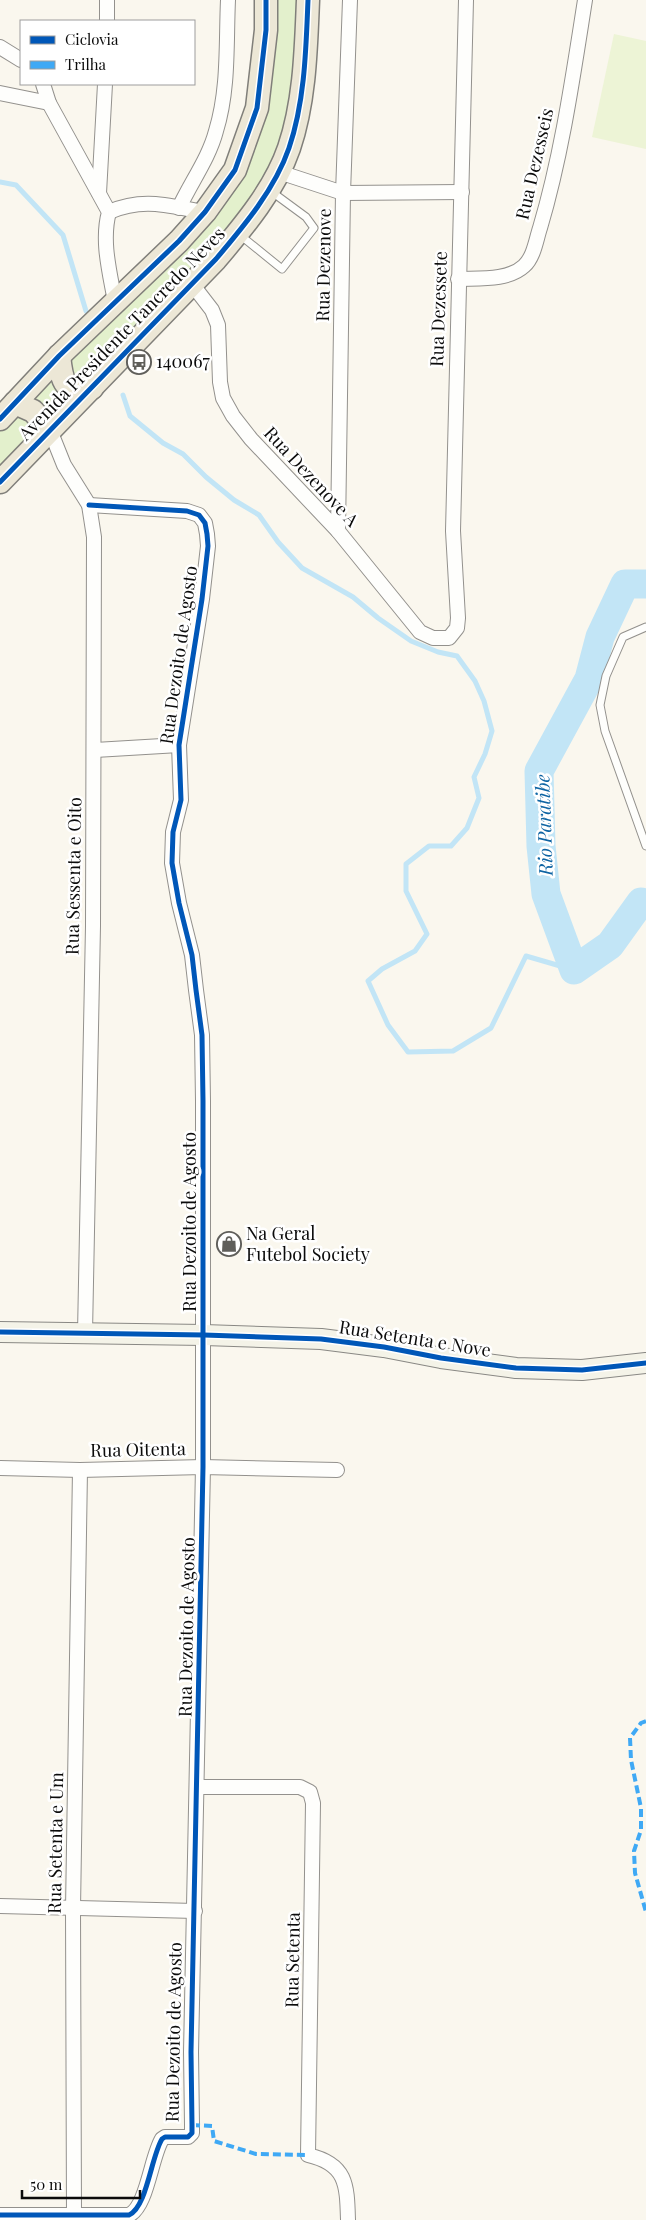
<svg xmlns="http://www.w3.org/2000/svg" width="646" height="2220" font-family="'Playfair Display',serif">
  <rect width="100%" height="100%" fill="#faf7ee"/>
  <polygon fill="#e3f0cc" points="271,0 302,0 290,123 269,179 222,244 0,474 0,425 233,181"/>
  <polygon fill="#edf4d6" points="614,34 646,41 646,149 592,137"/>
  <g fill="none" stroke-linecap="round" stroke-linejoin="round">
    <g stroke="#c2e5f6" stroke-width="5">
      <polyline points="0,182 16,185 63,235 86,311"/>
      <polyline points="123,395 130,416 163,443 183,454 206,477 234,500 259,515 278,542 302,568 353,597 378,618 411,641 438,652 457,656 475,681 484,701 492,731 485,754 474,777 479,798 467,828 451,846 429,846 406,864 406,891 427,934 415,951 382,969 368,981 388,1025 408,1052 453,1051 491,1028 526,956 574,970"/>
    </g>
    <polyline stroke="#c2e5f6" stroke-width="29" points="646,584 625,584 600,637 589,679 539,771 541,846 546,894 574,970 610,945 641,902 646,903"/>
    <defs>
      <g id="lane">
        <polyline points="240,235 282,269 314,228 306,217 272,192"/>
        <polyline points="646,627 623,637 606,676 600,705 605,731 646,846"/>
      </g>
      <g id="street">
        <polyline points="107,21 107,0"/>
        <polyline points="0,47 21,60"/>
        <path d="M43,84L49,103L109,212C101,241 110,273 115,302"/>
        <polyline points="0,93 49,103"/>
        <polyline points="279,172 343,193 462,192"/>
        <polyline points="99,193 105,84"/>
        <path d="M179,208C191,182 209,158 216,131C229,89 226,43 228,0"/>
        <path d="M109,212C144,197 168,206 205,212"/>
        <path d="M458,279C478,278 508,281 524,266C534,257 536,240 540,228C562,154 573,76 585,0"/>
        <polyline points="192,284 212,310 218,325 220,382 223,398 233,416 251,439 338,531 420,632 433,638 449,638 457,628 458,618 453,531 466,0"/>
        <polyline points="50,430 64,465 89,505 94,537 93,926 85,1333"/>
        <polyline points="338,531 343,193 350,0"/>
        <polyline points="95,750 179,745"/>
        <polyline points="0,1468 80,1470 203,1467 337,1470"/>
        <path d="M198,1787H300L310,1792L313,1803L308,2155C347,2164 347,2185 348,2220"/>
        <polyline points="0,1906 195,1911"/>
        <path d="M0,2215H129C147,2207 151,2157 162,2139L165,2137H188L192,2133V2125L191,2052L203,1467V1101L202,1035L196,990L192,955L179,903L172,863L173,832L181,800L179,745L202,599L208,546L207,534L205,523L199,515L187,511L89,505"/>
        <polyline points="74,2216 73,1909 80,1470"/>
      </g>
      <polyline id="secondary" points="0,1332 204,1335 321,1339 384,1347 441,1358 516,1368 582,1370 646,1363"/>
      <g id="primary">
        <path d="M59,356C62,381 63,394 92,388"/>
        <polyline points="15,403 33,411 50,430"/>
        <polyline points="0,419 59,356 179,241 205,212 235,170 257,108 266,30 266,0"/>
        <path d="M0,482L216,259C244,226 275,189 289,148C305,101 306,48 308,0"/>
      </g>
    </defs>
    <use href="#lane" stroke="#93918d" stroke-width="9"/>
    <use href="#street" stroke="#93918d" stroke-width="16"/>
    <use href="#secondary" stroke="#898884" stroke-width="22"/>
    <use href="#primary" stroke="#807f7a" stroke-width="25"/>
    <use href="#lane" stroke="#fefefc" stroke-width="7"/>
    <use href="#street" stroke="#fefefc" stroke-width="14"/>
    <use href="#secondary" stroke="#f4f3e8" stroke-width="20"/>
    <use href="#primary" stroke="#ece7d6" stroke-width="22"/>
    <g stroke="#3fa9f5" stroke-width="4" stroke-dasharray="8 4" stroke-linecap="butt">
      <polyline points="646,1721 641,1723 630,1738 631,1760 641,1808 641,1830 634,1851 635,1873 646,1912"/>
      <polyline points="192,2125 212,2126 214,2141 256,2154 308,2155"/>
    </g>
    <defs>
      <g id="cycleway">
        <polyline points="0,419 59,356 179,241 205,212 235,170 257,108 266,30 266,0"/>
        <path d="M0,482L216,259C244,226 275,189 289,148C305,101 306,48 308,0"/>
        <polyline points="0,1332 204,1335 321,1339 384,1347 441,1358 516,1368 582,1370 646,1363"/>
        <path d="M0,2215H129C147,2207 151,2157 162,2139L165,2137H188L192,2133V2125L191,2052L203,1467V1101L202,1035L196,990L192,955L179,903L172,863L173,832L181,800L179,745L202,599L208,546L207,534L205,523L199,515L187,511L89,505"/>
      </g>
    </defs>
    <use href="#cycleway" stroke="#fff" stroke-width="8"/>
    <use href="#cycleway" stroke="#0057b8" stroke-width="5"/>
  </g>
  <defs>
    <symbol id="bus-ring" viewBox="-11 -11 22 22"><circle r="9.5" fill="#fff" stroke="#5f5e5a" stroke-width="1.5"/><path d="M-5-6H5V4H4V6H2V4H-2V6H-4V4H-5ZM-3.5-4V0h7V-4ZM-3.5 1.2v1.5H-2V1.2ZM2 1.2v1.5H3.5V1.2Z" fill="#5f5e5a"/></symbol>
    <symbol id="shop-ring" viewBox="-11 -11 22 22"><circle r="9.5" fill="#fff" stroke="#5f5e5a" stroke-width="1.5"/><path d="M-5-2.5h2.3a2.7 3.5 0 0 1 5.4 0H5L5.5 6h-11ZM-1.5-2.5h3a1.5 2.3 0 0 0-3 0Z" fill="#5f5e5a"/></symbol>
  </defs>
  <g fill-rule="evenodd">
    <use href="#bus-ring" x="125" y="348" width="28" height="28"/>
    <use href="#shop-ring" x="215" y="1230" width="28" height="28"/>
  </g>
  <g text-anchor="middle" stroke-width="5" stroke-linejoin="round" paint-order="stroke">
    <g font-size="18" fill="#0b0b0b" stroke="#fff">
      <text transform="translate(535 164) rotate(-77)" y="6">Rua Dezesseis</text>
      <text transform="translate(324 265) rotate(-89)" y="6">Rua Dezenove</text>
      <text transform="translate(439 309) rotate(-88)" y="6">Rua Dezessete</text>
      <text transform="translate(122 334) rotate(-46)" y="6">Avenida Presidente Tancredo Neves</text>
      <text transform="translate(311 477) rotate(47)" y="6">Rua Dezenove A</text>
      <text transform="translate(179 655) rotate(-82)" y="6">Rua Dezoito de Agosto</text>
      <text transform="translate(74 876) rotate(-89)" y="6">Rua Sessenta e Oito</text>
      <text transform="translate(190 1222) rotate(-90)" y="6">Rua Dezoito de Agosto</text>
      <text transform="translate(415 1339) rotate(9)" y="6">Rua Setenta e Nove</text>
      <text transform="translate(138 1450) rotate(-1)" y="6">Rua Oitenta</text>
      <text transform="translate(187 1627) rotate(-89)" y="6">Rua Dezoito de Agosto</text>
      <text transform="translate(56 1843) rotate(-89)" y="6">Rua Setenta e Um</text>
      <text transform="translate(293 1960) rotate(-89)" y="6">Rua Setenta</text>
      <text transform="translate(174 2032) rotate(-89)" y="6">Rua Dezoito de Agosto</text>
    </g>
    <g font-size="18" fill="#0b0b0b" stroke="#fff" text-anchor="start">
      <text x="156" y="368">140067</text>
      <text x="246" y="1240">Na Geral<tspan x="246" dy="21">Futebol Society</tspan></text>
    </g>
    <g font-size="19" font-style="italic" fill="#0e64a3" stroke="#fff">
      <text transform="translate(544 825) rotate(-92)" y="7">Rio Paratibe</text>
    </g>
  </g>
  <rect x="20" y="20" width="175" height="65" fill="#ffffff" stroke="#9d9d9d"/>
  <rect x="30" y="36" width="25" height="8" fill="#0057b8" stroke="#9d9d9d"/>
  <text x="65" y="45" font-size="15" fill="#0b0b0b">Ciclovia</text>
  <rect x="30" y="61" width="25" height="8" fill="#3fa9f5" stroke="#9d9d9d"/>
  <text x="65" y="70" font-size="15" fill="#0b0b0b">Trilha</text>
  <path d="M22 2190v8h118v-8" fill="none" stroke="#0b0b0b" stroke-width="2.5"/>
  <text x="30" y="2190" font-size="15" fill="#0b0b0b" stroke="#ffffff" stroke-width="4" paint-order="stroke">50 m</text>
</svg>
